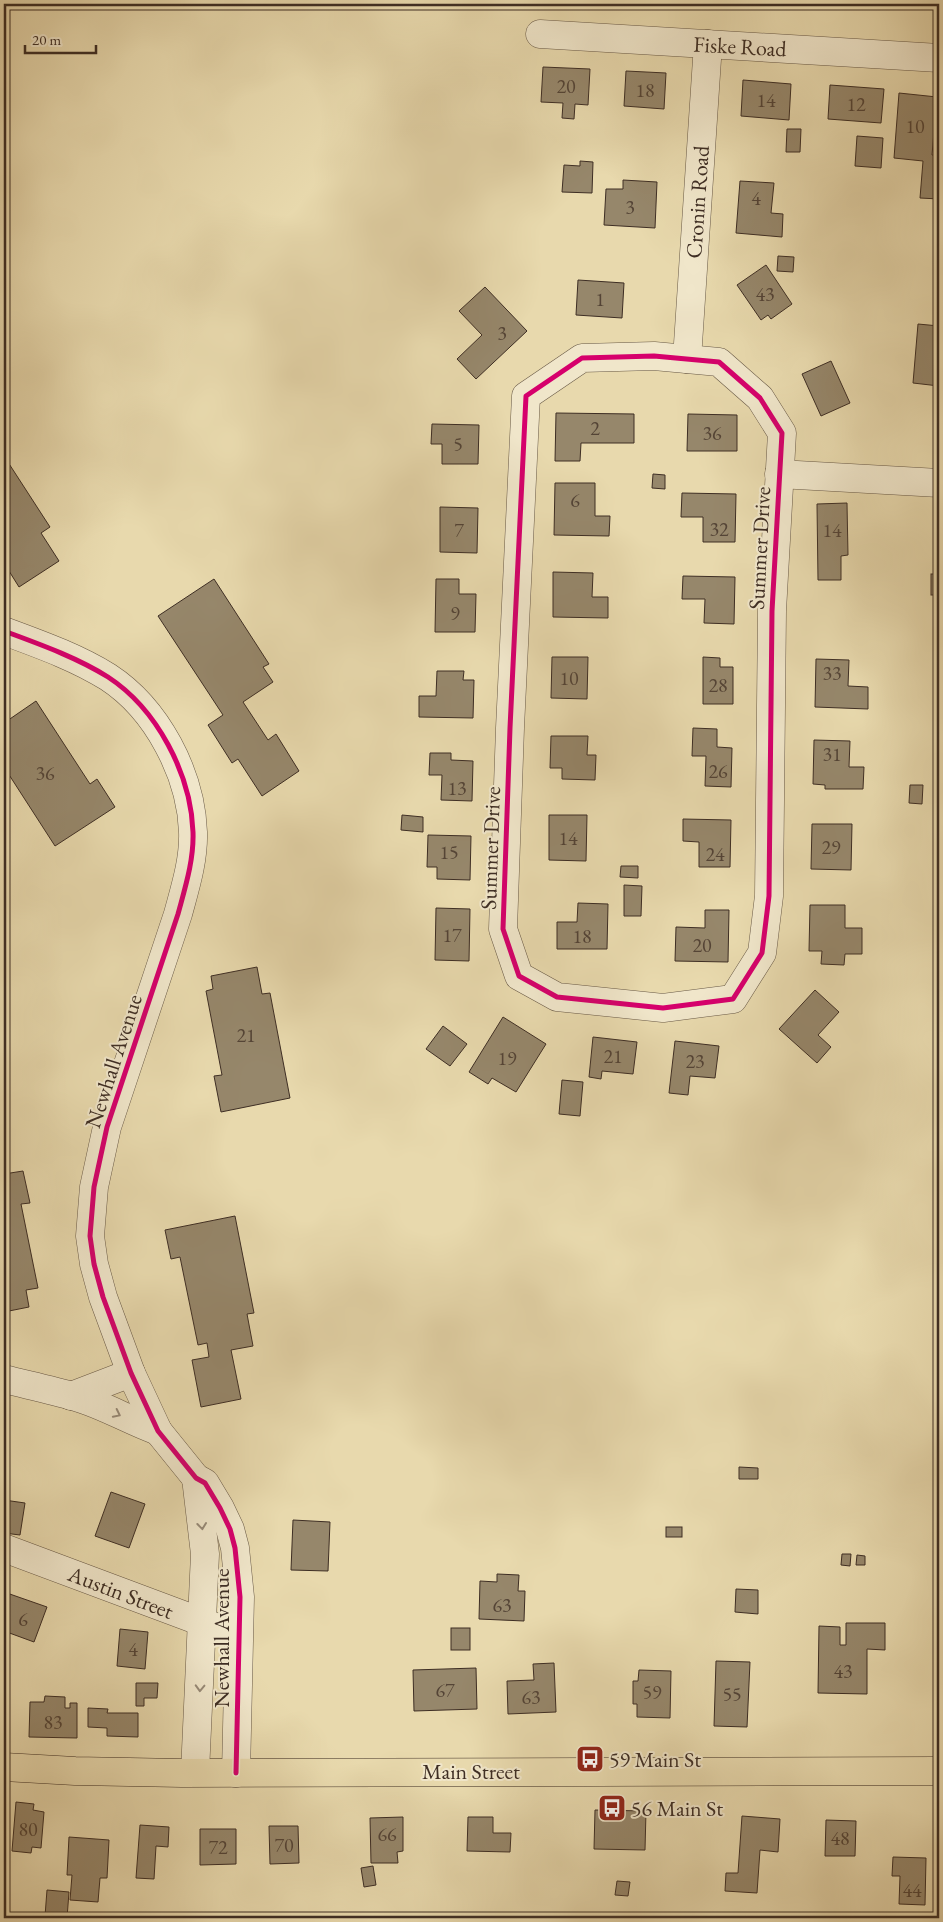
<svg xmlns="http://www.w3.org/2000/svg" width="943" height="1922" font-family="'EB Garamond',serif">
  <rect width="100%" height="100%" fill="#e8d9ad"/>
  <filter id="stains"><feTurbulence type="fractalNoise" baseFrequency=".004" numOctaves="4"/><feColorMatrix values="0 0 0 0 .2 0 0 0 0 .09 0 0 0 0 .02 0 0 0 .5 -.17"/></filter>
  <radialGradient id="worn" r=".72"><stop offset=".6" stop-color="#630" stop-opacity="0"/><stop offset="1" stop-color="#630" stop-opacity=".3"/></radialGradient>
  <g fill="#96876b" stroke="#3e2e24">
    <polygon points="888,4 934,4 933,9 888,7"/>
    <polygon points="543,67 590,69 588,105 575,104 574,119 562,118 563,103 541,102"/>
    <polygon points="626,71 666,73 664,109 624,106"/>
    <polygon points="743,80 791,84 789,120 741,116"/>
    <polygon points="830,85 884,89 881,123 828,119"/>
    <polygon points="899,93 937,97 932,155 939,155 939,199 920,198 923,161 894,158"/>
    <polygon points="787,129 801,129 800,152 786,152"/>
    <polygon points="857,136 883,138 881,168 855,166"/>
    <polygon points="580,161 593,162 592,193 562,192 564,165 580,166"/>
    <polygon points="623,180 657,182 655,228 604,225 606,189 623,189"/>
    <polygon points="740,181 774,183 771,213 783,214 782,237 736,233"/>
    <polygon points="778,256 794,257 793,272 777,271"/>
    <polygon points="766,265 792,304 771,319 768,315 761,320 737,285"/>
    <polygon points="578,280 624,283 622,318 576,315"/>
    <polygon points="485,287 527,331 476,379 457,359 482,335 459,311"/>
    <polygon points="918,324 939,326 939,386 913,383"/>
    <polygon points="831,361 850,403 821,416 802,374"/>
    <polygon points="556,413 634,414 634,443 581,443 580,461 555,461"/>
    <polygon points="688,414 737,415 737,451 687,451"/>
    <polygon points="432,424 479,425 478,464 442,464 442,444 431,444"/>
    <polygon points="4,456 50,527 41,533 59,561 19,587 4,563"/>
    <polygon points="653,474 665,475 665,489 652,488"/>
    <polygon points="555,483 595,483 595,516 610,516 609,536 554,535"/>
    <polygon points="682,493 736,494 735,542 703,542 703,517 681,517"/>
    <polygon points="847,503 848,555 841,556 841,580 818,580 817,504"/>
    <polygon points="440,507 478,508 477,553 440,552"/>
    <polygon points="553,572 593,573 592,597 608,597 608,618 553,617"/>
    <rect x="931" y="574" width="8" height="21"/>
    <polygon points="683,576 735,577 734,624 704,623 705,599 682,599"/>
    <polygon points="214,579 269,664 263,667 273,682 243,702 268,740 276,734 299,771 262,796 238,759 232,763 208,725 223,715 158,616"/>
    <polygon points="436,579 459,579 459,594 476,594 475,632 435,632"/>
    <polygon points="552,657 588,657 587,699 551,698"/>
    <polygon points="703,657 720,658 720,667 733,667 733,704 703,704"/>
    <polygon points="816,659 849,660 848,686 868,687 868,709 815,707"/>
    <polygon points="437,671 464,671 463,680 474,680 473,718 419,717 419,696 436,696"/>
    <polygon points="36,701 90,784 97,779 115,807 55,846 4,767 4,757 7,755 4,750 4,723"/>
    <polygon points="693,728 717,729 717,747 732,748 731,787 705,786 706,756 692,756"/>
    <polygon points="551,736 588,736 587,755 596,755 595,780 562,779 562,768 550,768"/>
    <polygon points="814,740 850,741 849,767 864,767 863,789 825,789 825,785 813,784"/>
    <polygon points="430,753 451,753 451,760 473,761 472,801 441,800 442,775 429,775"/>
    <polygon points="910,785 923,785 922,804 909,803"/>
    <polygon points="402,815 423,817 423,832 401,830"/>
    <polygon points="549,815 587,815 586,861 549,860"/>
    <polygon points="683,819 731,820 730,867 699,867 699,842 683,841"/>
    <polygon points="812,824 852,824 851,870 811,869"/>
    <polygon points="428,835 471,836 470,880 437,879 437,867 427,867"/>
    <polygon points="621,866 638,866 638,878 620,877"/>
    <polygon points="624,885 642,886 641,916 624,916"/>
    <polygon points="578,903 608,904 607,949 557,949 557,922 577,922"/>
    <polygon points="810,905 845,905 845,928 862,928 862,954 845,954 844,965 821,964 822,951 809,951"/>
    <polygon points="436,908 470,909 469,961 435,960"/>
    <polygon points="705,910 729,910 728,962 675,961 676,927 705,928"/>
    <polygon points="257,967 262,994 270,993 290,1098 221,1112 214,1076 222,1075 206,991 213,989 211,976"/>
    <polygon points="815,990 839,1012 818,1035 831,1047 817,1063 779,1029"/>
    <polygon points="503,1017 546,1044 516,1092 492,1078 488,1084 469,1072"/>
    <polygon points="443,1026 467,1044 450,1066 426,1049"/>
    <polygon points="593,1037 637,1042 633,1074 602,1071 601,1079 589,1077"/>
    <polygon points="675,1041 719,1046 715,1078 690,1076 688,1095 669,1093"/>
    <polygon points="562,1080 583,1082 580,1116 559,1114"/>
    <polygon points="23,1171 30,1203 21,1204 38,1288 26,1290 29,1307 4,1312 4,1174"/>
    <polygon points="235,1216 254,1313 247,1314 253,1346 231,1350 241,1399 201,1407 192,1360 209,1357 207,1343 198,1345 180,1257 171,1259 165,1230"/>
    <polygon points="739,1467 758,1468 758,1479 739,1479"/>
    <polygon points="111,1492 145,1504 129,1548 95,1536"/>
    <polygon points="4,1500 25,1503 20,1535 4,1533"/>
    <polygon points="293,1520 330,1522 328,1571 291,1570"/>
    <rect x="666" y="1527" width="16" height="10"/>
    <polygon points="842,1554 851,1554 850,1566 841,1565"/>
    <polygon points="857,1555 865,1556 865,1565 856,1565"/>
    <polygon points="497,1574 519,1575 518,1591 525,1591 524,1621 479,1619 480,1581 497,1582"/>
    <polygon points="736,1589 758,1590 758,1614 735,1612"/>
    <polygon points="4,1592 47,1607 34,1642 4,1631"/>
    <polygon points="846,1623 885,1623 885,1650 867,1649 867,1694 818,1693 819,1626 840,1627 840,1645 846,1645"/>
    <rect x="451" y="1628" width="19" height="22"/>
    <polygon points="120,1629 148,1632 145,1669 117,1666"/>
    <polygon points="716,1661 750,1662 747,1727 714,1726"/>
    <polygon points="554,1663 556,1712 508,1714 507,1681 534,1680 533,1664"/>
    <polygon points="476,1668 477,1709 414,1711 413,1670"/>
    <polygon points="639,1670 671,1671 670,1718 637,1717 637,1704 633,1704 633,1681 638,1681"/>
    <polygon points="136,1683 158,1683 157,1698 144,1698 144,1706 136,1706"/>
    <polygon points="45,1696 65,1697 65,1708 70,1708 70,1703 77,1703 77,1738 29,1737 30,1702 44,1702"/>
    <polygon points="88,1708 108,1709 107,1713 138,1713 138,1737 107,1736 107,1728 88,1727"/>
    <polygon points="16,1802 34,1804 33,1810 44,1812 41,1848 32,1847 31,1853 12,1851"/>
    <polygon points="595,1810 646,1811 645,1850 594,1849"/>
    <polygon points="742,1816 780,1819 778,1852 760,1850 757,1893 725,1891 726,1873 738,1873"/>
    <polygon points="403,1817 403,1851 397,1852 398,1863 371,1863 370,1818"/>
    <polygon points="468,1817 493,1817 493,1833 511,1833 510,1852 467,1851"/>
    <polygon points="826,1820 856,1821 855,1856 825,1856"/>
    <polygon points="140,1825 169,1827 168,1847 156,1846 154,1879 136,1878"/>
    <polygon points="269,1826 298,1826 299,1863 270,1864"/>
    <polygon points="200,1829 236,1829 236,1864 200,1865"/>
    <polygon points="69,1837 109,1840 107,1878 100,1878 98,1902 70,1900 72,1875 67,1875"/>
    <polygon points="893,1857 926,1858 925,1905 899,1904 900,1876 892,1876"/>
    <polygon points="373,1866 376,1885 364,1887 361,1868"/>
    <polygon points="617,1881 630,1882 628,1896 615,1895"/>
    <polygon points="47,1890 69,1892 67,1918 45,1916"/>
  </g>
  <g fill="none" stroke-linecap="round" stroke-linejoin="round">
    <defs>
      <g id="minor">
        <polyline points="540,34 939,58"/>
        <polygon points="654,356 719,362 760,398 782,433 772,611 769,896 762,953 733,999 663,1008 557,997 519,976 503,929 510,728 526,396 582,358"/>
        <polyline points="687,359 708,44"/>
        <polyline points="779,474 939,483"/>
        <path d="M4,631C39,644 76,657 108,677C157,709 191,774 193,832C194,860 185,888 178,914L107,1127L94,1187L90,1236L94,1264L103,1297L131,1373L158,1431L196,1478L205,1483L220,1508L230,1529L235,1548L240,1597L236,1773"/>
        <path d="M4,1379C28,1385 52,1390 76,1397C104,1405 130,1421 158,1431"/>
        <polyline points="71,1396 131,1373"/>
        <polyline points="4,1548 218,1628"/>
        <polyline points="195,1772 205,1554 196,1478"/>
      </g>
      <polyline id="major" points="4,1767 75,1771 182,1773 939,1771"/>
    </defs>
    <use href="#minor" stroke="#685946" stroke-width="29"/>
    <use href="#major" stroke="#3e2e24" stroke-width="29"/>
    <use href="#minor" stroke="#f0e6ca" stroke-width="28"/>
    <use href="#major" stroke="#e8d9ad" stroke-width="28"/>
    <defs>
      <g id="cycleway">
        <polygon points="654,356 719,362 760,398 782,433 772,611 769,896 762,953 733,999 663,1008 557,997 519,976 503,929 510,728 526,396 582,358"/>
        <path d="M4,631C39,644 76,657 108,677C157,709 191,774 193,832C194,860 185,888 178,914L107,1127L94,1187L90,1236L94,1264L103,1297L131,1373L158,1431L196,1478L205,1483L220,1508L230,1529L235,1548L240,1597L236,1773"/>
      </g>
    </defs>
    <use href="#cycleway" stroke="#f0e6ca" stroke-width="8"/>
    <use href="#cycleway" stroke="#d6006c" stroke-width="5"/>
  </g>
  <defs><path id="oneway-chevron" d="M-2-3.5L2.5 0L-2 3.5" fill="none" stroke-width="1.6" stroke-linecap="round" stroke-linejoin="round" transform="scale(1.25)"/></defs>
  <g stroke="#978a77">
    <use href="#oneway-chevron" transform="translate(117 1414) rotate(26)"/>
    <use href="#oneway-chevron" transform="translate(202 1526) rotate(83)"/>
    <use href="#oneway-chevron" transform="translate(200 1688) rotate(92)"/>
  </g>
  <defs>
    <symbol id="bus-square" viewBox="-11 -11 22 22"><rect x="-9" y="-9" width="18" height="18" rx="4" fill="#8f2418" stroke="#f0e6ca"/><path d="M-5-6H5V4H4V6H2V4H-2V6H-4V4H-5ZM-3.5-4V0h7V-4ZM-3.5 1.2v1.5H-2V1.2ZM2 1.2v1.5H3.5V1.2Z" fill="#fff"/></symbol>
  </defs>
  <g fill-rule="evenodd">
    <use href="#bus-square" x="574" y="1743" width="32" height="32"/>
    <use href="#bus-square" x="596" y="1792" width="32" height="32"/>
  </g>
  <g text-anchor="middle" stroke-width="4" stroke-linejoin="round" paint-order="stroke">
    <g font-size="20" fill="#544436">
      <text x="566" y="93">20</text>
      <text x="645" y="97">18</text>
      <text x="766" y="107">14</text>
      <text x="856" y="111">12</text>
      <text x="915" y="133">10</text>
      <text x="756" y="205">4</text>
      <text x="630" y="214">3</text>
      <text x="765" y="301">43</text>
      <text x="600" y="306">1</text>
      <text x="502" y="340">3</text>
      <text x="595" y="435">2</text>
      <text x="712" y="440">36</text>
      <text x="458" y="451">5</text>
      <text x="575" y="507">6</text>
      <text x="719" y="536">32</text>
      <text x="459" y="537">7</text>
      <text x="832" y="537">14</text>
      <text x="455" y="620">9</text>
      <text x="832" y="680">33</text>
      <text x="569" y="685">10</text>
      <text x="718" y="692">28</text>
      <text x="832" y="761">31</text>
      <text x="718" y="778">26</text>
      <text x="45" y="780">36</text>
      <text x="457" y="795">13</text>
      <text x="568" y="845">14</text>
      <text x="831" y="854">29</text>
      <text x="449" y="859">15</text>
      <text x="715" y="861">24</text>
      <text x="452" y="942">17</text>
      <text x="582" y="943">18</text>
      <text x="702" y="952">20</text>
      <text x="246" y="1042">21</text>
      <text x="613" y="1063">21</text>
      <text x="507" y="1065">19</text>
      <text x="695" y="1068">23</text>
      <text x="502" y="1612">63</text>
      <text x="23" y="1626">6</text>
      <text x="133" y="1656">4</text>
      <text x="843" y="1678">43</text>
      <text x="445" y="1697">67</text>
      <text x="652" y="1699">59</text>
      <text x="732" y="1701">55</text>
      <text x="531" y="1704">63</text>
      <text x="53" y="1729">83</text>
      <text x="28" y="1836">80</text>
      <text x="387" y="1841">66</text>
      <text x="840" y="1845">48</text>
      <text x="284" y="1852">70</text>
      <text x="218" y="1854">72</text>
      <text x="912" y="1897">44</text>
    </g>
    <g font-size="22" fill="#3e2e24" stroke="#f0e6ca">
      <text transform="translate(740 46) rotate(3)" y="8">Fiske Road</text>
      <text transform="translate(697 202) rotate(-86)" y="8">Cronin Road</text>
      <text transform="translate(759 548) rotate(-87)" y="8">Summer Drive</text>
      <text transform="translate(490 848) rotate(-88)" y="8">Summer Drive</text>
      <text transform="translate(113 1061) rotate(-72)" y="8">Newhall Avenue</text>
      <text transform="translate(121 1592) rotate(21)" y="8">Austin Street</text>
      <text transform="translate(221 1638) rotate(-90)" y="8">Newhall Avenue</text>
      <text x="471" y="1779">Main Street</text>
    </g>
    <g font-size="22" fill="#3e2e24" stroke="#f0e6ca" text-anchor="start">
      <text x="609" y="1767">59 Main St</text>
      <text x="631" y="1816">56 Main St</text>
    </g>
  </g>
  <rect width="943" height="1922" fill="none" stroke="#e8d9ad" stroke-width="20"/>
  <rect x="5" y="5" width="933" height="1912" fill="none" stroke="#3e2e24" stroke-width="2.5"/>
  <rect x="10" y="10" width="923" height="1902" fill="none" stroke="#3e2e24"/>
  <path d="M25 45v8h71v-8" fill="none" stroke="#3e2e24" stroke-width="2.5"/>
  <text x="32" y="45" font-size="15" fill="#3e2e24" stroke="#f0e6ca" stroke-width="4" paint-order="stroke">20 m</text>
  <rect width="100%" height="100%" filter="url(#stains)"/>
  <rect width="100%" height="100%" fill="url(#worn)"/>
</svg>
